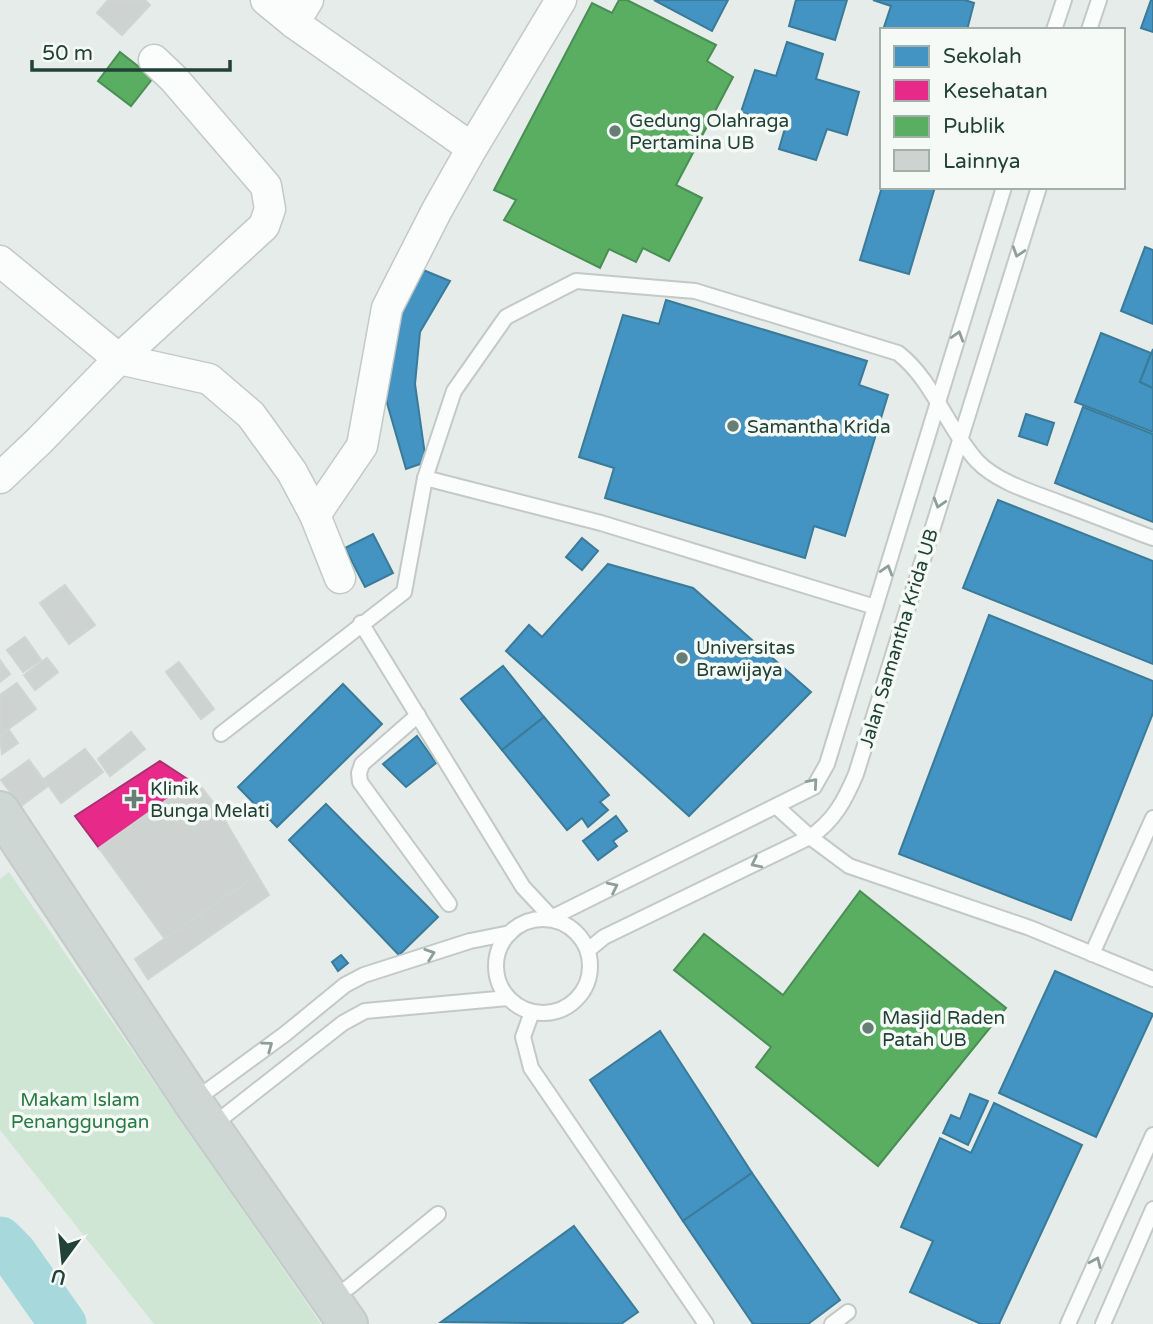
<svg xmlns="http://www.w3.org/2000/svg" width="1153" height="1324" font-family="'Varela Round',sans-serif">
  <rect width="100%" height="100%" fill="#e6ece9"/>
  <polygon fill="#cfe6d4" points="9,872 321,1324 154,1324 0,1130 0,879"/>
  <g fill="#4393c3" stroke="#397b99" stroke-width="2">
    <polygon points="654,0 728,0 712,31"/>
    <polygon points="796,0 847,0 835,40 789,26"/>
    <polygon points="873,0 965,0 974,3 967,30 883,30 891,6"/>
    <polygon points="1151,0 1153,0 1153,32 1141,28"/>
    <polygon points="787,42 823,54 816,79 859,92 847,135 827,129 816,160 779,149 785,128 741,112 755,70 776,76"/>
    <polygon points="882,187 935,187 909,274 860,260"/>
    <polygon points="1145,247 1153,250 1153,324 1121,311"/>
    <polygon points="416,267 450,281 420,332 415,384 426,462 406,469 385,396 405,289"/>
    <polygon points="666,300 867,361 859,385 888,395 845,536 814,526 805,558 605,498 614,468 579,457 623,315 659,324"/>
    <polygon points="1101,333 1151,353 1140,382 1153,388 1153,432 1075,402"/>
    <polygon points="1153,349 1153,388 1140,382"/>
    <polygon points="1083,407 1153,434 1153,522 1055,483"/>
    <polygon points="1026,414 1054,423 1047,445 1019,436"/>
    <polygon points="998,500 1153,561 1153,664 963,588"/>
    <polygon points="373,534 393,573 365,587 345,548"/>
    <polygon points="582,538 598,551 582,570 566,557"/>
    <polygon points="608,564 693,588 811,692 689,816 506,651 529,625 542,637"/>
    <polygon points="989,615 1153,681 1153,713 1071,920 899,854"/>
    <polygon points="503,666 544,717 502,750 461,699"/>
    <polygon points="343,684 382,724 277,827 238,787"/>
    <polygon points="544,717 609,795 600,802 608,810 588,827 582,818 567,830 502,750"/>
    <polygon points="417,736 436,763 406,787 383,764"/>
    <polygon points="326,804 438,917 399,955 289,840"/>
    <polygon points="616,816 627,831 613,841 617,846 598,860 583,841"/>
    <polygon points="341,955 348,963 338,971 332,962"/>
    <polygon points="1055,971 1153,1014 1096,1137 999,1093"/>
    <polygon points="660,1031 752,1173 683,1221 590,1080"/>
    <polygon points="970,1094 988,1101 968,1145 943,1133 951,1115 960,1119"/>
    <polygon points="994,1103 1082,1145 999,1324 981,1324 910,1292 933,1241 901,1227 940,1138 971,1153"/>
    <polygon points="752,1173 840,1300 808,1324 753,1324 683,1221"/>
    <polygon points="574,1226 638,1312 621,1324 441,1322"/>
  </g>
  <polygon fill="#e7298a" stroke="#ac3071" stroke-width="2" points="160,761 192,782 99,848 75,816"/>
  <g fill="#5aae61" stroke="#498e54" stroke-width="2">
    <polygon points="619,0 627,0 716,45 707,61 733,77 676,185 702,198 669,261 643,248 636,262 609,249 600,268 504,220 516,200 494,190 592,3 612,13"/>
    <polygon points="120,52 153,78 131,106 98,81"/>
    <polygon points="860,891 1006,1008 878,1166 756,1067 771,1047 674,970 704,934 783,995"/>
  </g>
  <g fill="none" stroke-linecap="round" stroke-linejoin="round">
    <polyline stroke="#a6d8dc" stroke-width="47" points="0,1240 13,1253 63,1324"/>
  </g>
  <g fill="#ced3d1" stroke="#cfd5d2" stroke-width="2">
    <polygon points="108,0 145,0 150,5 122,35 97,13"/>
    <polygon points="65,585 95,625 69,644 40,603"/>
    <polygon points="25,637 41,660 23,672 7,650"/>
    <polygon points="47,658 58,672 35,690 24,675"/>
    <polygon points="0,660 10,674 0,682"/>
    <polygon points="179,662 214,709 201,719 166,672"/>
    <polygon points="17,683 36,709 0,735 0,695"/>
    <polygon points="9,730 18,743 2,754 0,737"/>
    <polygon points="131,732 145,749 110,776 98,759"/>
    <polygon points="85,749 103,772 61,803 44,779"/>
    <polygon points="29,760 48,786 21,806 1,780"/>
    <polygon points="192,782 203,789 218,809 257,875 165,939 99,848"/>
    <polygon points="257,875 269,895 148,979 135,959"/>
  </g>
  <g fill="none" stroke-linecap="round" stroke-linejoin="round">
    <defs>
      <g id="lane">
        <polyline points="1054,30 1064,0"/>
        <polyline points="1089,30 1099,0"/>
        <polyline points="425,478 601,523 875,607"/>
        <polyline points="361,623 523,887 551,917"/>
        <polyline points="418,715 362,764 359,773 360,782 449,904"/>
        <path d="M221,734L404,592L425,478L454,391L506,317L576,281L695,291L898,353C933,380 947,428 977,461C998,483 1035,493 1063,504C1093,515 1123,527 1153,538"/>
        <polyline points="777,807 810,837 849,866 1030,928 1153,979"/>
        <circle cx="543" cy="966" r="47"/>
        <polyline points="549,919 814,787 827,764 1004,187"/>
        <path d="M588,950L604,937L810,837C834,821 845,800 856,774L1039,187"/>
        <polyline points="1092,954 1153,818"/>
        <polyline points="532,1012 523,1037 531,1068 706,1324"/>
        <polyline points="195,1100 285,1034 345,985 364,975 470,941 510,933"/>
        <polyline points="213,1125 343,1023 365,1011 508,998"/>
        <polyline points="332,1297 349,1287 438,1214"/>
        <polyline points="832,1324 848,1312"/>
        <polyline points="1068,1324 1153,1135"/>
        <polyline points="1103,1324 1153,1209"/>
      </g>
      <g id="street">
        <polyline points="266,0 294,23 472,148"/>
        <polyline points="294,23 308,0"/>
        <polyline points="0,261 119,359 209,379 251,415 292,472 315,515 340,578"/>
        <polyline points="0,478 40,440 119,359 264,226 270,209 266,186 174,79 154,60"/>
        <polyline points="315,515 362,446 387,308 437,210 472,148 561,0"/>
      </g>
      <polyline id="primary" points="0,811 193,1102 348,1324"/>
    </defs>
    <use href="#lane" stroke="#c3c9c6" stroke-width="18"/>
    <use href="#street" stroke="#c3c9c6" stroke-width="33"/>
    <use href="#primary" stroke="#c2cbc7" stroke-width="42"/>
    <use href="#lane" stroke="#fbfcfc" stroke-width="14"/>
    <use href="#street" stroke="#fbfcfc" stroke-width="30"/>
    <use href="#primary" stroke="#ced7d4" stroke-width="38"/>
  </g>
  <defs><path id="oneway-chevron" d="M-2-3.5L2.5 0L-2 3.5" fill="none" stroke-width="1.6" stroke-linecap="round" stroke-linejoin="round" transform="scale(1.75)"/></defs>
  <g stroke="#8e9f9a">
    <use href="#oneway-chevron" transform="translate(1018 252) rotate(108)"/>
    <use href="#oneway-chevron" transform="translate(958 336) rotate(-73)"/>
    <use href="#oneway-chevron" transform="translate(939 503) rotate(107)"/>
    <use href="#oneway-chevron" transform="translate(887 570) rotate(-73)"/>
    <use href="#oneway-chevron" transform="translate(813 783) rotate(-49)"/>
    <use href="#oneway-chevron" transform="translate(756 863) rotate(154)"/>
    <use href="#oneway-chevron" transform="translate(613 887) rotate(-26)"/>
    <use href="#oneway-chevron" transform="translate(430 954) rotate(-19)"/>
    <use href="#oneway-chevron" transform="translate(268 1046) rotate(-36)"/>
    <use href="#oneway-chevron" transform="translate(1096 1262) rotate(-66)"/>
  </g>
  <g fill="#677e75" stroke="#f5faf7" stroke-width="2.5">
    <circle cx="615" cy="131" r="7"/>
    <circle cx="733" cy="426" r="7"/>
    <circle cx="682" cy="658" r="7"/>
    <path d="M130.5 788.5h7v7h7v7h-7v7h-7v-7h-7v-7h7z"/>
    <circle cx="868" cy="1028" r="7"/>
  </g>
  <g text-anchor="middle" stroke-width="7" stroke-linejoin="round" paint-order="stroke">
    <g font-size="19" fill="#224237" stroke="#f5faf7" text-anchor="start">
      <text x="629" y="127">Gedung Olahraga<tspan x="629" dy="22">Pertamina UB</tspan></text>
      <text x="747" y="433">Samantha Krida</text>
      <text x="696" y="654">Universitas<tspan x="696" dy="22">Brawijaya</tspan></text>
      <text x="150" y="795">Klinik<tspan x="150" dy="22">Bunga Melati</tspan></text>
      <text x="882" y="1024">Masjid Raden<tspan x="882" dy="22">Patah UB</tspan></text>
    </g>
    <g font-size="19" fill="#224237" stroke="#f5faf7">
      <text transform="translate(898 638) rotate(-73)" y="7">Jalan Samantha Krida UB</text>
    </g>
    <g font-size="19" fill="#2a7b43" stroke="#f5faf7">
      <text x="80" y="1106">Makam Islam<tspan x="80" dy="22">Penanggungan</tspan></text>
    </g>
  </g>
  <rect x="880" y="28" width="245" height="161" fill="#f5faf7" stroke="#a1b0aa" stroke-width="2"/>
  <rect x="894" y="46" width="35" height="21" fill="#4393c3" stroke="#a1b0aa" stroke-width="2"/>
  <text x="943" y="63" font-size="21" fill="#224237">Sekolah</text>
  <rect x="894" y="80" width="35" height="21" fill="#e7298a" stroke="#a1b0aa" stroke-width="2"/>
  <text x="943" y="98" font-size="21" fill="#224237">Kesehatan</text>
  <rect x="894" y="116" width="35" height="21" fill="#5aae61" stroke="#a1b0aa" stroke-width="2"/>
  <text x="943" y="133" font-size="21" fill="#224237">Publik</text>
  <rect x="894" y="150" width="35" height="21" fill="#ced3d1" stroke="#a1b0aa" stroke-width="2"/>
  <text x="943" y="168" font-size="21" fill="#224237">Lainnya</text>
  <g transform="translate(63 1261) rotate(195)" stroke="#f5faf7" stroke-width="5" paint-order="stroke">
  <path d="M0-5L12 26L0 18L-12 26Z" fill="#224237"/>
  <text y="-10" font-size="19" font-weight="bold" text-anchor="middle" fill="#224237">U</text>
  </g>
  <path d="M32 60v10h198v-10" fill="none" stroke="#224237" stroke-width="3.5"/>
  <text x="42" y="60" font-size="21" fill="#224237" stroke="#f5faf7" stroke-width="5" paint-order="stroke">50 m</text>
</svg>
